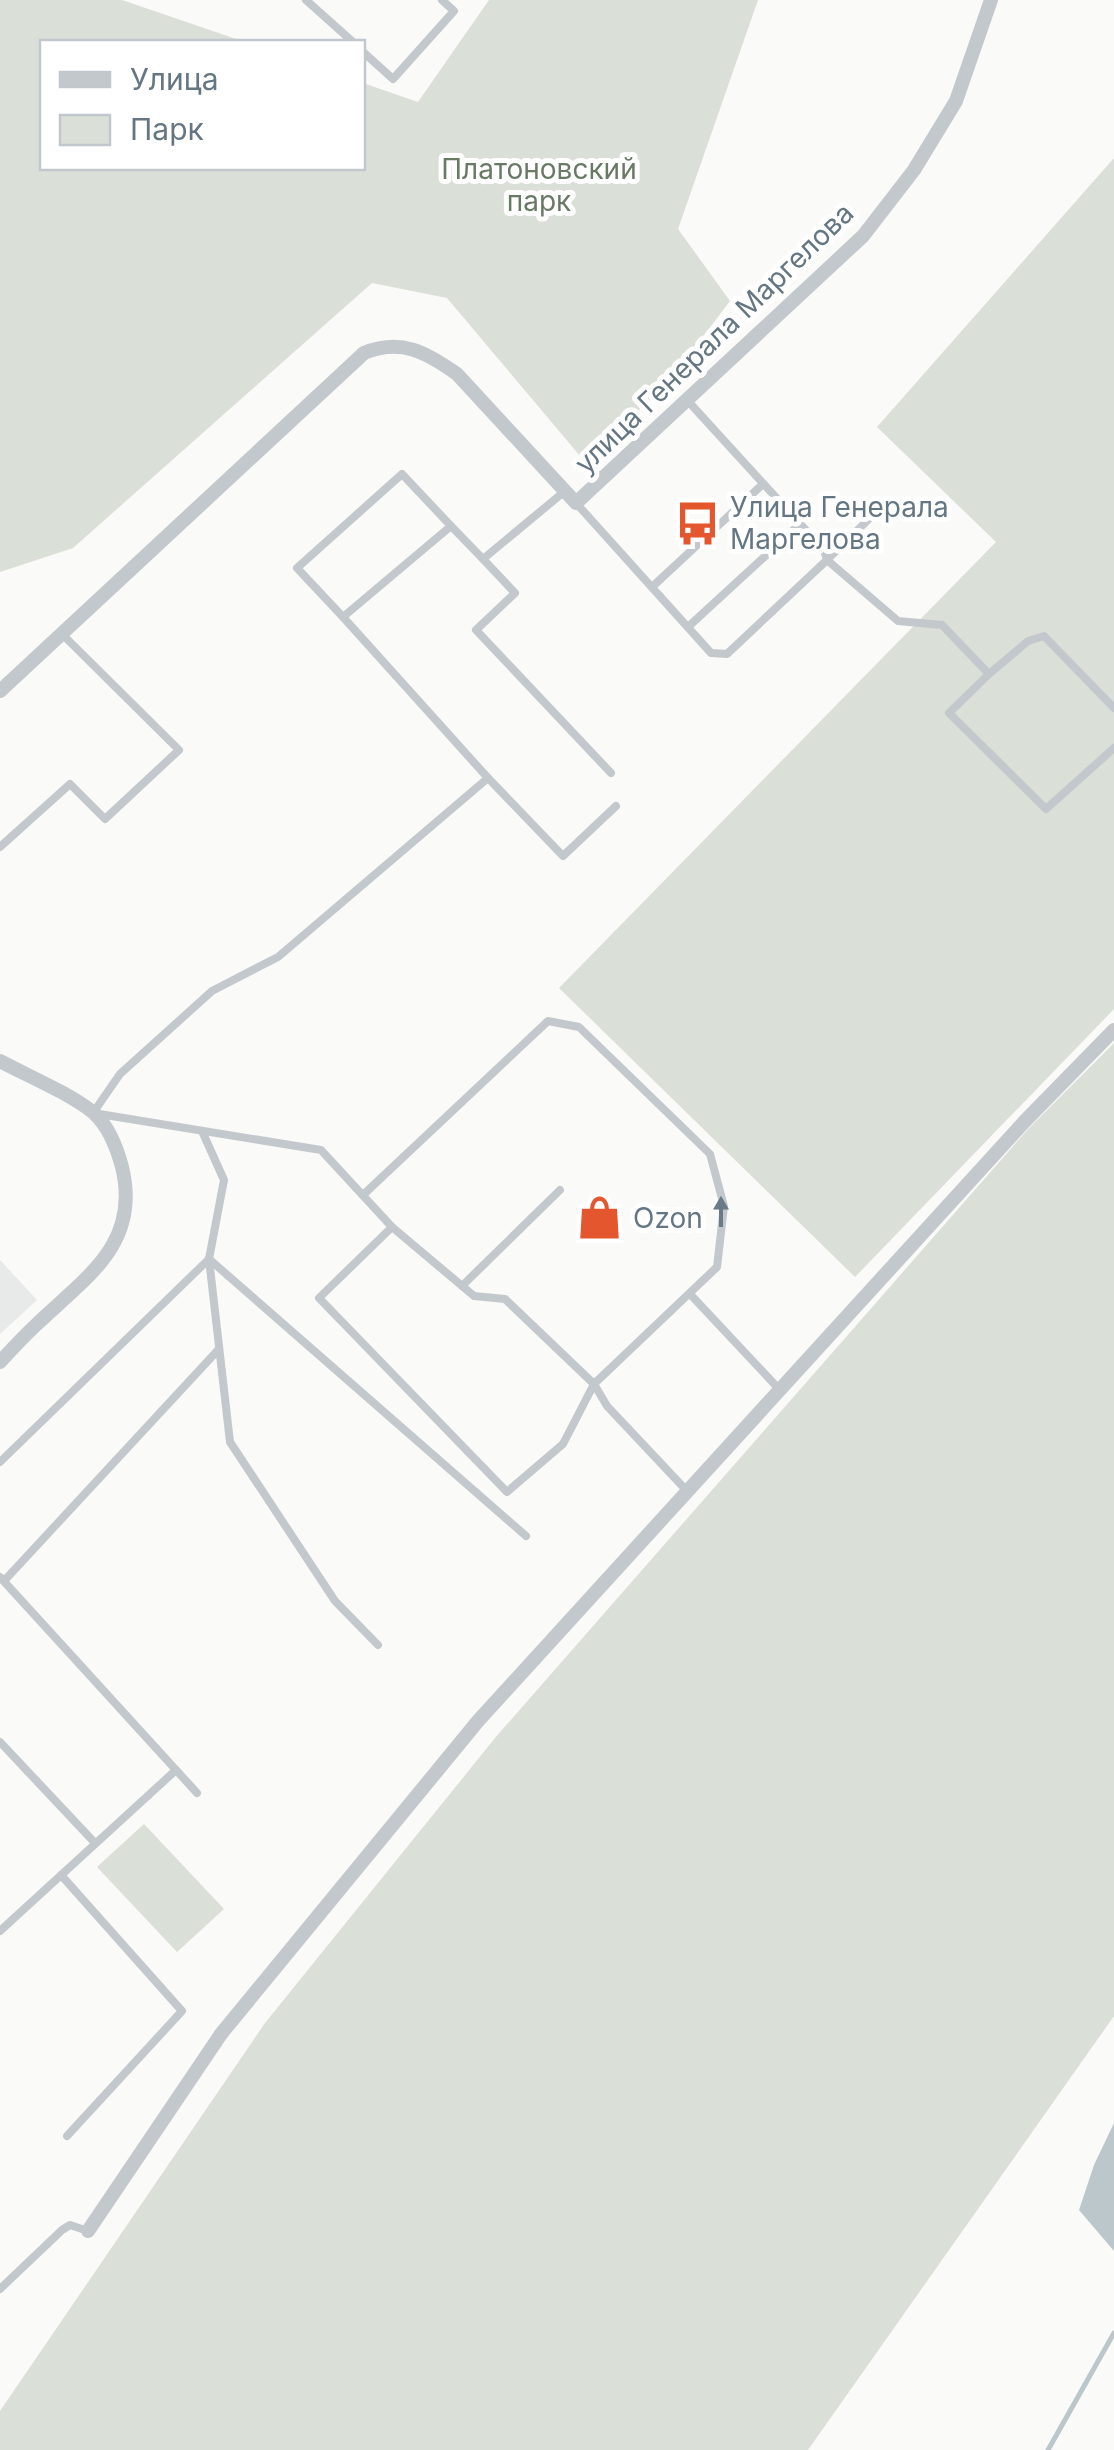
<svg xmlns="http://www.w3.org/2000/svg" width="1114" height="2450" font-family="Inter,sans-serif">
  <rect width="100%" height="100%" fill="#fafaf8"/>
  <polygon fill="#e8e9e9" points="0,1260 37,1300 0,1334"/>
  <g fill="#dadfd7">
    <polygon points="0,0 122,0 245,42 42,42 42,168 362,168 363,83 418,102 489,0 758,0 678,229 730,301 661,392 581,457 447,298 372,283 73,548 0,572"/>
    <polygon points="1114,158 1114,1009 855,1277 559,988 996,542 877,427"/>
    <polygon points="1114,1043 1114,2016 808,2450 0,2450 0,2411 265,2023 495,1738 1029,1128"/>
    <polygon points="144,1824 224,1909 177,1952 97,1867"/>
  </g>
  <polygon fill="#bbc7cb" points="1114,2123 1114,2251 1079,2210 1094,2165"/>
  <g fill="none" stroke-linecap="round" stroke-linejoin="round">
    <polyline stroke="#bbc7cb" stroke-width="5" points="1048,2450 1114,2333"/>
    <g stroke="#c3c8cc" stroke-width="8">
      <polyline points="306,0 353,42"/>
      <polyline points="362,51 393,79 454,11 442,0"/>
      <polyline points="565,491 483,559 451,526 343,617 488,778 278,957 212,991 120,1074 93,1113 321,1150 392,1227 474,1296 505,1299 594,1384 607,1406 687,1491"/>
      <polyline points="576,503 711,653 727,654 827,560 824,550 687,400"/>
      <polyline points="873,515 827,560 898,621 942,625 989,674 1028,641 1044,636 1114,708"/>
      <polyline points="483,559 515,593 476,630 611,773"/>
      <polyline points="652,587 763,484"/>
      <polyline points="343,617 297,568 402,474 451,526"/>
      <polyline points="688,627 800,524"/>
      <polyline points="989,674 949,713 1046,809 1114,748"/>
      <polyline points="488,778 563,856 616,806"/>
      <polyline points="0,847 70,784 105,819 179,750 62,634"/>
      <polyline points="363,1195 548,1021 579,1027 710,1154 724,1206 717,1267 594,1384 563,1444 507,1492 319,1298 392,1227"/>
      <polyline points="209,1259 230,1442 335,1601 378,1645"/>
      <polyline points="209,1259 526,1536"/>
      <polyline points="462,1286 560,1190"/>
      <polyline points="690,1294 779,1389"/>
      <polyline points="0,1462 209,1259 224,1180 202,1131"/>
      <polyline points="0,1577 197,1793"/>
      <polyline points="4,1581 219,1349"/>
      <polyline points="0,1742 95,1843"/>
      <polyline points="61,1875 182,2011 67,2136"/>
      <polyline points="0,1931 176,1770"/>
      <polyline points="0,2289 62,2230 70,2225 88,2231"/>
    </g>
    <g stroke="#c3c8cc" stroke-width="14">
      <path d="M0,691L364,353C401,338 426,352 457,374L576,503L863,236L914,170L956,101L991,0"/>
      <path d="M0,1061C28,1076 69,1093 94,1113C108,1126 117,1148 122,1167C141,1244 86,1277 37,1324C24,1336 12,1349 0,1362"/>
      <polyline points="88,2231 221,2034 478,1721 1024,1122 1114,1030"/>
    </g>
  </g>
  <defs><path id="oneway-solid" d="M-6-.8H1V-3.2L6.5 0L1 3.2V.8H-6Z" transform="scale(2.5)"/></defs>
  <use fill="#6a7a87" href="#oneway-solid" transform="translate(721 1212) rotate(-90)"/>
  <defs>
    <symbol id="bus-bare" viewBox="-9 -9 18 18"><path d="M-5-6H5V4H4V6H2V4H-2V6H-4V4H-5ZM-3.5-4V0h7V-4ZM-3.5 1.2v1.5H-2V1.2ZM2 1.2v1.5H3.5V1.2Z" fill="#e4572e" stroke="#fff" stroke-width="2.5" paint-order="stroke"/></symbol>
    <symbol id="shop-bare" viewBox="-9 -9 18 18"><path d="M-5-2.5h2.3a2.7 3.5 0 0 1 5.4 0H5L5.5 6h-11ZM-1.5-2.5h3a1.5 2.3 0 0 0-3 0Z" fill="#e4572e" stroke="#fff" stroke-width="2.5" paint-order="stroke"/></symbol>
  </defs>
  <g fill-rule="evenodd">
    <use href="#bus-bare" x="666" y="492" width="63" height="63"/>
    <use href="#shop-bare" x="568" y="1186" width="63" height="63"/>
  </g>
  <g text-anchor="middle" stroke-width="10" stroke-linejoin="round" paint-order="stroke">
    <g font-size="28" fill="#687a64" stroke="#fff">
      <text x="539" y="179">Платоновский<tspan x="539" dy="32">парк</tspan></text>
    </g>
    <g font-size="28" fill="#657683" stroke="#fff">
      <text transform="translate(714 338) rotate(-44)" y="10">улица Генерала Маргелова</text>
    </g>
    <g font-size="28" fill="#657683" stroke="#fff" text-anchor="start">
      <text x="730" y="517">Улица Генерала<tspan x="730" dy="32">Маргелова</tspan></text>
      <text x="633" y="1228">Ozon</text>
    </g>
  </g>
  <rect x="40" y="40" width="325" height="130" fill="#ffffff" stroke="#c1c8cd" stroke-width="2.5"/>
  <rect x="60" y="72" width="50" height="15" fill="#c3c8cc" stroke="#c1c8cd" stroke-width="2.5"/>
  <text x="130" y="90" font-size="30" fill="#657683">Улица</text>
  <rect x="60" y="115" width="50" height="30" fill="#dadfd7" stroke="#c1c8cd" stroke-width="2.5"/>
  <text x="130" y="140" font-size="30" fill="#657683">Парк</text>
</svg>
